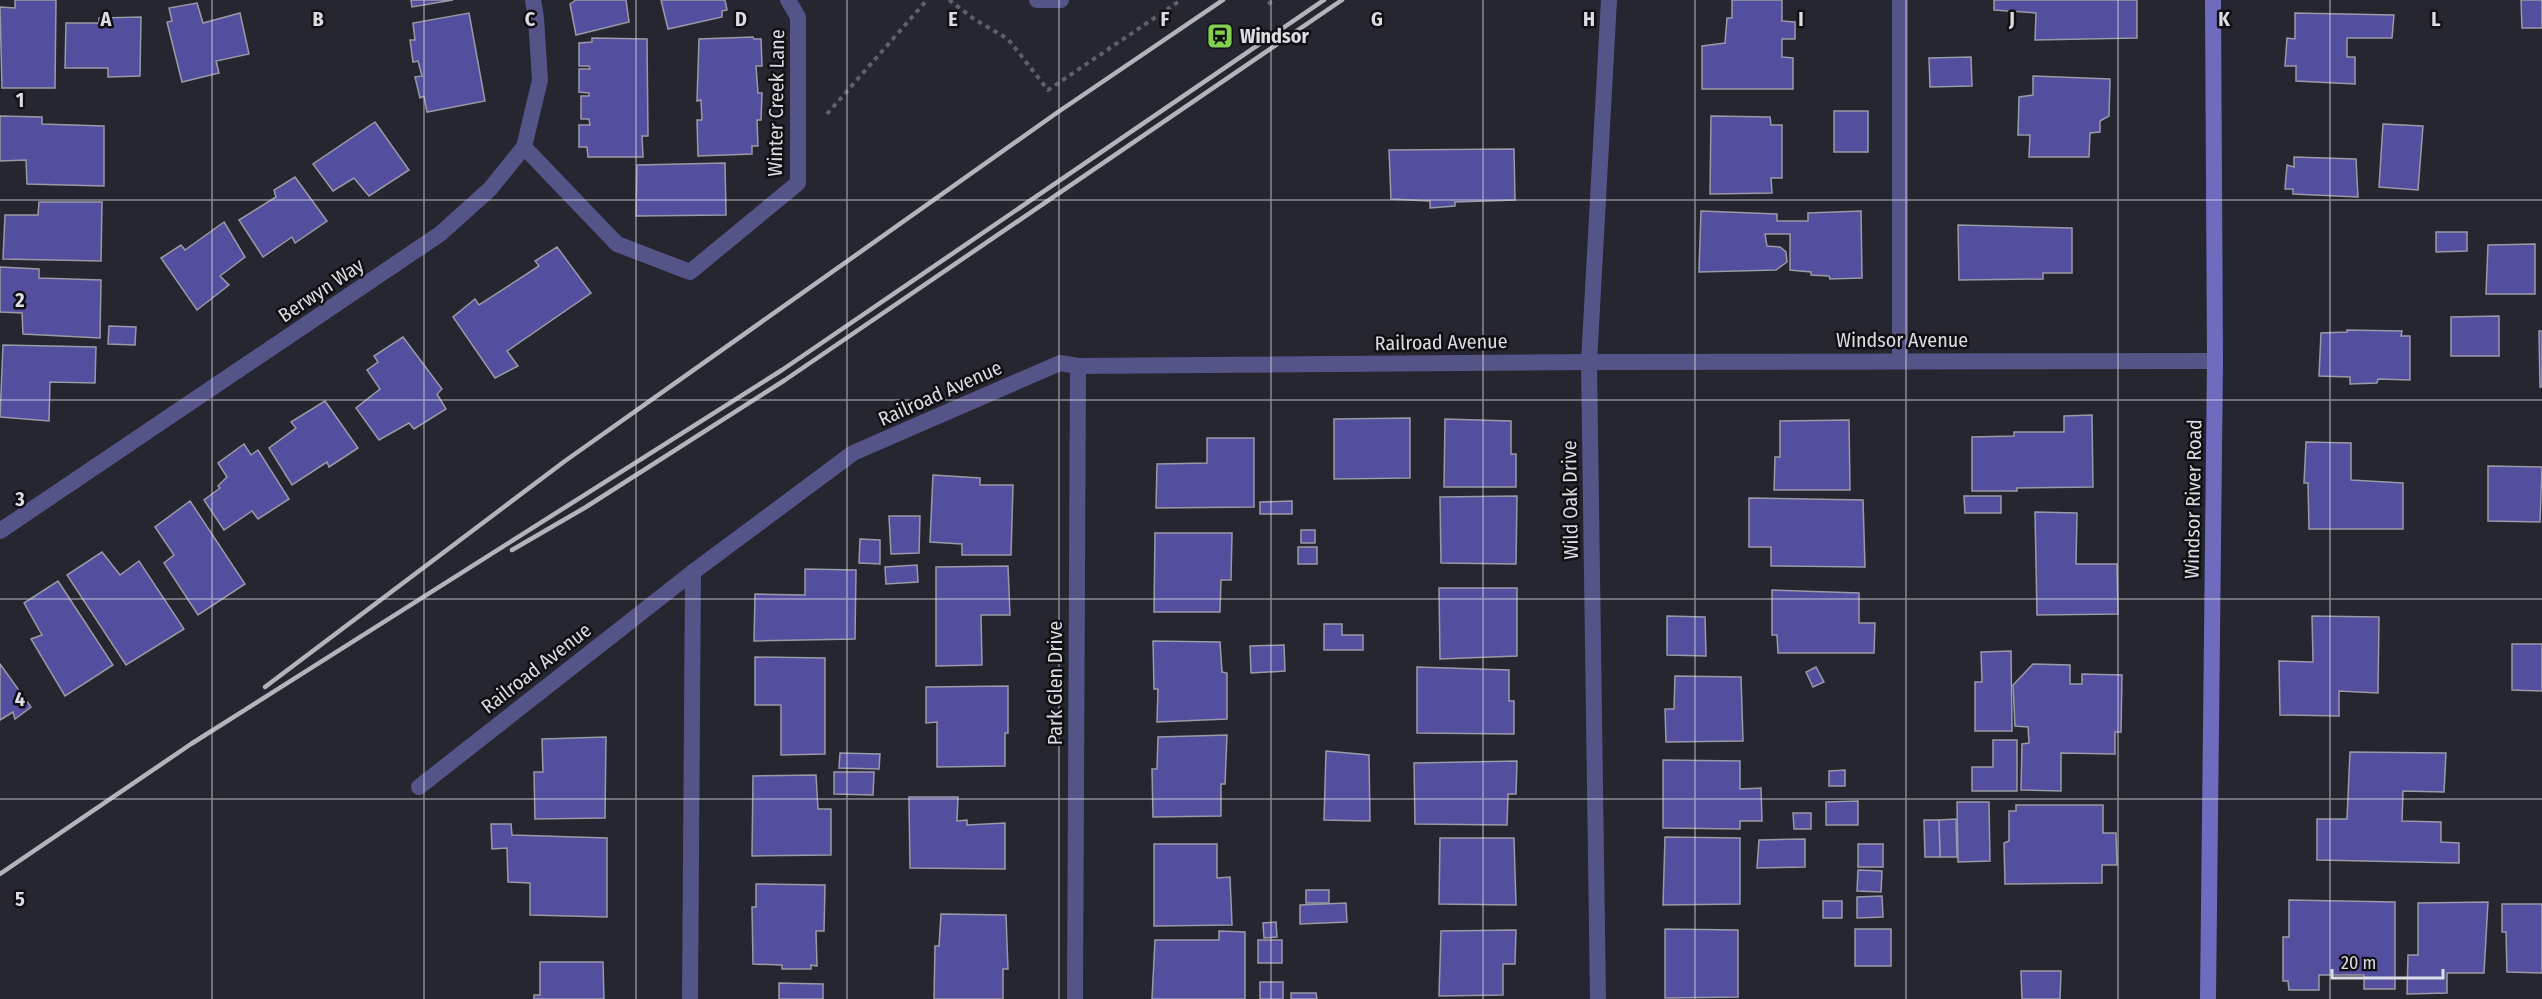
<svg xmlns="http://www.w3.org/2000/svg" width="2542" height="999" font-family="'Fira Sans Condensed',sans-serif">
  <rect width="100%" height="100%" fill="#262630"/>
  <g fill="#534e9e" stroke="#999aa7" stroke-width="1.5">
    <polygon points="15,0 56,0 55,88 2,88 0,7 15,8"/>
    <polygon points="411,0 453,0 412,7"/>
    <polygon points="626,0 629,22 576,35 570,4 576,0"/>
    <polygon points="661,0 725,0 727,10 722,11 722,17 668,29"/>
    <polygon points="1732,0 1782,0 1782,21 1795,22 1795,39 1782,39 1782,57 1793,58 1793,89 1702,89 1702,46 1725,43 1727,18 1732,18"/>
    <polygon points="1994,0 2137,0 2137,38 2035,40 2036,13 1994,10"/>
    <polygon points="2521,0 2542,0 2542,28 2522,28"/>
    <polygon points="197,3 203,23 240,13 249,54 216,61 219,73 182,82 167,22 172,21 169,8"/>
    <polygon points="469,13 485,101 427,112 424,96 420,98 415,77 422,76 418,61 413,62 410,40 415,40 413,23"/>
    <polygon points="2295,13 2394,15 2392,38 2347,38 2347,57 2355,57 2355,84 2296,81 2296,66 2285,66 2287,38 2295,39"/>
    <polygon points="141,17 140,76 108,77 108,68 65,68 66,23 99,23 99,18"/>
    <polygon points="753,37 754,39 761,39 762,66 756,66 758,93 762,93 761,120 757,120 758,146 752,146 752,154 698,156 697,120 702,120 701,100 697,101 699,39"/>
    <polygon points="592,38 647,39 648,136 642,136 643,157 588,157 587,147 579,147 579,125 590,125 589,119 581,119 581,96 589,96 589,93 579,92 579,69 590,69 589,66 579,66 579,43 592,42"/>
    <polygon points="1971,57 1972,86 1930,87 1929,58"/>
    <polygon points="2033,76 2110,79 2109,116 2100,121 2100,132 2090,133 2089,157 2029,157 2030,135 2018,135 2019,97 2033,95"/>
    <rect x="1834" y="111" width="34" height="41"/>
    <polygon points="0,116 42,117 42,124 104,126 104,186 27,184 26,160 0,161"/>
    <polygon points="1711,116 1770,117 1771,125 1782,125 1782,178 1771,178 1772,193 1710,194"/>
    <polygon points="375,122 409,170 369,196 354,178 333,191 313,164"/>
    <polygon points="2383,124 2423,126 2418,190 2379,187"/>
    <polygon points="1514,149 1515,200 1455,202 1455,206 1430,208 1430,201 1391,199 1389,150"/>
    <polygon points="2294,157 2356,159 2358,197 2293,194 2293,189 2285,189 2287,165 2294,167"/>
    <polygon points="725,163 726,215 636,216 637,165"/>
    <polygon points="295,177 327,221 295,243 292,237 263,257 239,220 276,197 274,190"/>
    <polygon points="39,202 102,202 101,261 3,259 5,215 38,215"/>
    <polygon points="1701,211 1777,214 1777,221 1808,221 1808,213 1861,211 1862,278 1830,279 1829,276 1811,275 1811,272 1790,270 1790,234 1765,234 1767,246 1780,247 1786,252 1787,262 1776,270 1699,272"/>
    <polygon points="224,222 245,257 220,276 229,285 197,310 161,258 181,245 185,250"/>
    <polygon points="1958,225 2072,228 2072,273 2043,273 2043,279 1959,280"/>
    <polygon points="2436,232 2467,232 2467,251 2436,252"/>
    <polygon points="2535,244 2535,294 2486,294 2488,245"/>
    <polygon points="557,247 591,293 507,351 518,366 495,378 453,317 475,299 479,305 539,266 535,261"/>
    <polygon points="0,267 39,269 39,278 101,280 100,338 23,334 22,313 0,312"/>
    <polygon points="2499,316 2499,356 2451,356 2451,317"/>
    <polygon points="109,326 136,327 135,345 108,344"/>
    <polygon points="2347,330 2402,331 2401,336 2410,336 2410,380 2378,379 2377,383 2350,384 2350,377 2319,376 2321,333 2347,332"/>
    <polygon points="2539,331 2542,331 2542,387 2540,387"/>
    <polygon points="403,337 442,389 437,394 446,409 414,429 409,423 379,440 356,408 380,389 367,370 378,362 374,356"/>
    <polygon points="3,345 96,347 95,383 50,382 49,421 0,417"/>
    <polygon points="325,401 358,448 329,467 327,462 292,485 269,448 296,428 291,422"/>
    <polygon points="2092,415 2093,487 2017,488 2017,491 1972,491 1972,437 2014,436 2014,432 2064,432 2064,416"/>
    <polygon points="1410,418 1410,478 1334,479 1334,419"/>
    <polygon points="1445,419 1511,421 1511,454 1516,454 1516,487 1444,487"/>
    <polygon points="1849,420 1850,490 1774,490 1775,457 1780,457 1780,421"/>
    <polygon points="1207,438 1254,438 1254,507 1156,508 1157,464 1207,463"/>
    <polygon points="2306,442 2351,443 2351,480 2403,483 2403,529 2309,529 2308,483 2304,483"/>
    <polygon points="244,444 251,455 258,450 289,499 258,519 252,511 224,530 204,500 220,488 218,486 227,477 218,463"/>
    <polygon points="2488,466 2542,467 2540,522 2488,521"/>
    <polygon points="933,475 980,478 980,485 1013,485 1011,555 962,555 962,544 930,542"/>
    <polygon points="1517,496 1516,564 1441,563 1440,497"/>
    <polygon points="1964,496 2001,496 2001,513 1965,513"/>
    <polygon points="1749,498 1863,500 1865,567 1771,566 1771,547 1749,547"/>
    <polygon points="190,501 245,584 198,615 164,563 174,555 155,527"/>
    <polygon points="1292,501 1292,514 1260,514 1260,502"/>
    <polygon points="2035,512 2077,513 2076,564 2117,564 2118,614 2037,615"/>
    <polygon points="889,516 920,516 919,553 891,554"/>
    <rect x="1301" y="530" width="14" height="13"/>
    <polygon points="1155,533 1232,533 1231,580 1221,580 1220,612 1154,612"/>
    <polygon points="860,539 880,540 880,564 859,563"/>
    <rect x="1298" y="547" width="19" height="17"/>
    <polygon points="102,552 120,575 139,561 184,629 126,665 67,575"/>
    <polygon points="917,565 918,582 886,584 885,567"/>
    <polygon points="1008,566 1010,615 981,615 982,665 936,666 936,567"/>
    <polygon points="805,569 856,570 855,639 754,641 755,594 805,595"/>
    <polygon points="58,581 113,665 65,696 31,639 42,635 24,603"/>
    <polygon points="1439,588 1517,588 1517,656 1440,659"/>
    <polygon points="1772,590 1859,593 1859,623 1875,623 1874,653 1778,653 1777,635 1772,635"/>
    <polygon points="1667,616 1705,617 1706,656 1667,655"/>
    <polygon points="2312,616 2379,617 2378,693 2339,691 2339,716 2280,715 2279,661 2313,662"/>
    <polygon points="1324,624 1342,624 1342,635 1363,635 1363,650 1324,650"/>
    <polygon points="1153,641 1220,642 1222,672 1227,673 1227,719 1157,722 1158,689 1154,689"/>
    <polygon points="2512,644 2542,644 2542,691 2512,690"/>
    <polygon points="1284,645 1285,671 1251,673 1250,646"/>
    <polygon points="2011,651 2012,731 1975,731 1975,682 1982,682 1981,652"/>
    <polygon points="755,657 825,658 825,754 781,755 781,705 755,705"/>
    <polygon points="0,664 31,707 15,719 13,712 0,720"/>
    <polygon points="2033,664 2070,665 2070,684 2082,684 2082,674 2122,675 2121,732 2115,732 2115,754 2061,753 2061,791 2021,790 2022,744 2029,743 2028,727 2015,726 2013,685"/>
    <polygon points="1417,667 1509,670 1509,701 1514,701 1514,734 1417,733"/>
    <polygon points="1816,667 1824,682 1813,687 1806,672"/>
    <polygon points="1675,676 1741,677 1743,741 1666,742 1665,709 1674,709"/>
    <polygon points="1008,686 1008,733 1005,733 1005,766 937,767 937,722 926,723 926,687"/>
    <polygon points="1227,735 1225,784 1221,784 1221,816 1153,817 1152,769 1157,769 1158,737"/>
    <polygon points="606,737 605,818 535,819 534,772 543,772 542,739"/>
    <polygon points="1993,740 2017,740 2017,791 1972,791 1972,767 1993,767"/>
    <polygon points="1326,751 1369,755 1370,821 1324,820"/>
    <polygon points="2350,752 2446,753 2444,792 2403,791 2402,821 2441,822 2441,842 2459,843 2459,863 2317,860 2317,819 2347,819"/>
    <polygon points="840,753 880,754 879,769 839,768"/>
    <polygon points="1663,760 1740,761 1740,789 1761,788 1762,821 1740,821 1740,829 1663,828"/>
    <polygon points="1517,761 1516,794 1508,794 1507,825 1415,824 1414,763"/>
    <polygon points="1845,770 1845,786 1829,786 1829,771"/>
    <polygon points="834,772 874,772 873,795 834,794"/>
    <polygon points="816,775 818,809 831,809 831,855 752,856 753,776"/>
    <polygon points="909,797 958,797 957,821 967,820 967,825 1005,823 1005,869 910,868"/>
    <polygon points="1858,801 1858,825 1826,825 1826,802"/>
    <polygon points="1957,802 1989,802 1990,861 1958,862"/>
    <polygon points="2016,805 2103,805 2103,833 2116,833 2117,865 2102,865 2102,883 2005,884 2004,843 2009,841 2009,811 2016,811"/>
    <polygon points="1793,813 1811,813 1811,829 1794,829"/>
    <polygon points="1956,819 1957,857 1940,857 1939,820"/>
    <polygon points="1924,820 1939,820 1940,857 1925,857"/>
    <polygon points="491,824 511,824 512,835 607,838 607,917 530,915 530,883 508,882 507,848 492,849"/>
    <polygon points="1665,837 1740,838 1740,904 1663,905"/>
    <polygon points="1440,838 1514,838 1516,905 1439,904"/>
    <polygon points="1805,839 1805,867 1757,868 1759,840"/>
    <polygon points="1154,844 1217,844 1217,878 1230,877 1232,925 1154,926"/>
    <rect x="1858" y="844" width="25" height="23"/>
    <polygon points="1858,870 1882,871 1881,892 1857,891"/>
    <polygon points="756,884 825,885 824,931 816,931 817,966 811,965 811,969 782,969 782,965 753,964 752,907 756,907"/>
    <rect x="1306" y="890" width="23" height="13"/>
    <polygon points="1882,896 1883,917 1857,918 1857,897"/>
    <polygon points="2289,900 2395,902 2395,989 2364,989 2364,975 2319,975 2319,990 2289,990 2288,981 2283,981 2283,937 2289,937"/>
    <rect x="1823" y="901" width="19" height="17"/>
    <polygon points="2488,902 2484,973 2447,973 2447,993 2407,994 2408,955 2418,955 2418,903"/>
    <polygon points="1346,903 1347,922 1300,924 1300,905"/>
    <polygon points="2502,904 2542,904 2542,973 2507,972 2506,932 2502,932"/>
    <polygon points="941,914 1006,915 1008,969 1003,969 1003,999 934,999 935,946 939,946"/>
    <polygon points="1276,922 1277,937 1264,938 1263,923"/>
    <polygon points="1665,929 1738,930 1738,997 1665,998"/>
    <rect x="1855" y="929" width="36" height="37"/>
    <polygon points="1516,930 1515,964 1503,964 1503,995 1439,996 1441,931"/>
    <polygon points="1219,931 1245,932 1245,999 1152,999 1155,940 1219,940"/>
    <rect x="1258" y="940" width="24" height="23"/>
    <polygon points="540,962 603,962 604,999 534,999 534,995 540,995"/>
    <polygon points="2021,971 2061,971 2060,999 2022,999"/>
    <rect x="1260" y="982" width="23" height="17"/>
    <polygon points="779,983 823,984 823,999 779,999"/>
    <polygon points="1291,993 1316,993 1317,999 1291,999"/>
  </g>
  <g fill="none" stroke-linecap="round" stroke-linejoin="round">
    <g stroke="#5f5f68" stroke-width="4" stroke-dasharray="4.5 4.5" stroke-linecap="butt">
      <polyline points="949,0 974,19 1008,39 1048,90 1181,0"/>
      <polyline points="1268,4 1274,0"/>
      <polyline points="827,114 927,0"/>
    </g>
    <polyline stroke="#555488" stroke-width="16" points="1900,361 1900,0"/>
    <g stroke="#555488" stroke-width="16">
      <polyline points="1037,0 1061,0"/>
      <polyline points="524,147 617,244 690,272 798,183 798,17 788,0"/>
      <polyline points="0,531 440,234 490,189 524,147 540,80 536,18 533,0"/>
      <polyline points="419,787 693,572 853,453 1060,363 1078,366 1589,362 2215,361"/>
      <polyline points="690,999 693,572"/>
      <polyline points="1075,999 1078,366"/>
      <polyline points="1598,999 1589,362 1609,0"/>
    </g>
    <polyline stroke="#6f6cbf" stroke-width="16" points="2208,999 2215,361 2213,0"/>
    <g stroke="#b3b3bb" stroke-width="4.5">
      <polyline points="512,550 586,507 785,380 1342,0"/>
      <polyline points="265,687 565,461 1058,112 1223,0"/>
      <polyline points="0,874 191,744 782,370 1324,0"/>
    </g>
  </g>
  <path fill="none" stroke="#dcdce3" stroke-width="1.5" stroke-opacity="0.55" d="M212,0V999M424,0V999M636,0V999M847,0V999M1059,0V999M1271,0V999M1483,0V999M1695,0V999M1906,0V999M2118,0V999M2330,0V999M0,200H2542M0,400H2542M0,599H2542M0,799H2542"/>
  <defs>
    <symbol id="station-square" viewBox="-11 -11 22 22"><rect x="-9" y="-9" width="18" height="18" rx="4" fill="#82d04f" stroke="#0f0f14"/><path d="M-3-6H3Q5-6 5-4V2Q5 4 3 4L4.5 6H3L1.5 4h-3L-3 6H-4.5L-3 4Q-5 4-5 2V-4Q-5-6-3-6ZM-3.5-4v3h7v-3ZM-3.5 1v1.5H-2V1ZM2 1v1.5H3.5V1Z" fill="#111"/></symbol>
  </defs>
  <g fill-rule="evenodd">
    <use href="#station-square" x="1205" y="21" width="30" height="30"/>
  </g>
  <g text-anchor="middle" stroke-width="5" stroke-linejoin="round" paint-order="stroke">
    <g font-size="20" font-weight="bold" fill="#dcdce3" stroke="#0f0f14" text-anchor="start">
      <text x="1240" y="43">Windsor</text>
    </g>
    <g font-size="20" fill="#dcdce3" stroke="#0f0f14">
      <text transform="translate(776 103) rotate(-89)" y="7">Winter Creek Lane</text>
      <text transform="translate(321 290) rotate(-34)" y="7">Berwyn Way</text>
      <text x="1902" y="347">Windsor Avenue</text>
      <text transform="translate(1441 342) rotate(-1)" y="7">Railroad Avenue</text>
      <text transform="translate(940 393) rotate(-24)" y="7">Railroad Avenue</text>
      <text transform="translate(2193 499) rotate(-89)" y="7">Windsor River Road</text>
      <text transform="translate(1570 500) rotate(-91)" y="7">Wild Oak Drive</text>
      <text transform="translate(536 668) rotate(-38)" y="7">Railroad Avenue</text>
      <text transform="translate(1055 683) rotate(-90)" y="7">Park Glen Drive</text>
    </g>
  </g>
  <g font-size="20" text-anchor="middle" font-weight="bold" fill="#dcdce3" stroke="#0f0f14" stroke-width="5" stroke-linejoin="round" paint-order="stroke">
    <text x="106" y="26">A</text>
    <text x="318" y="26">B</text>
    <text x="530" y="26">C</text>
    <text x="741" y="26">D</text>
    <text x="953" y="26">E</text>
    <text x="1165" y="26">F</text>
    <text x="1377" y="26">G</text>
    <text x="1589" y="26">H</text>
    <text x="1801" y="26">I</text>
    <text x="2012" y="26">J</text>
    <text x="2224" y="26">K</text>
    <text x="2436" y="26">L</text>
    <text x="20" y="107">1</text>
    <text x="20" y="307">2</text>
    <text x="20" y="506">3</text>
    <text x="20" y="706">4</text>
    <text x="20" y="906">5</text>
  </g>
  <path d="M2332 969v9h111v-9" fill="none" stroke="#dcdce3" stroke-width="3"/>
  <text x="2341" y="969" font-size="18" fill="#dcdce3" stroke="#0f0f14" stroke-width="4.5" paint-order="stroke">20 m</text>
</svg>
